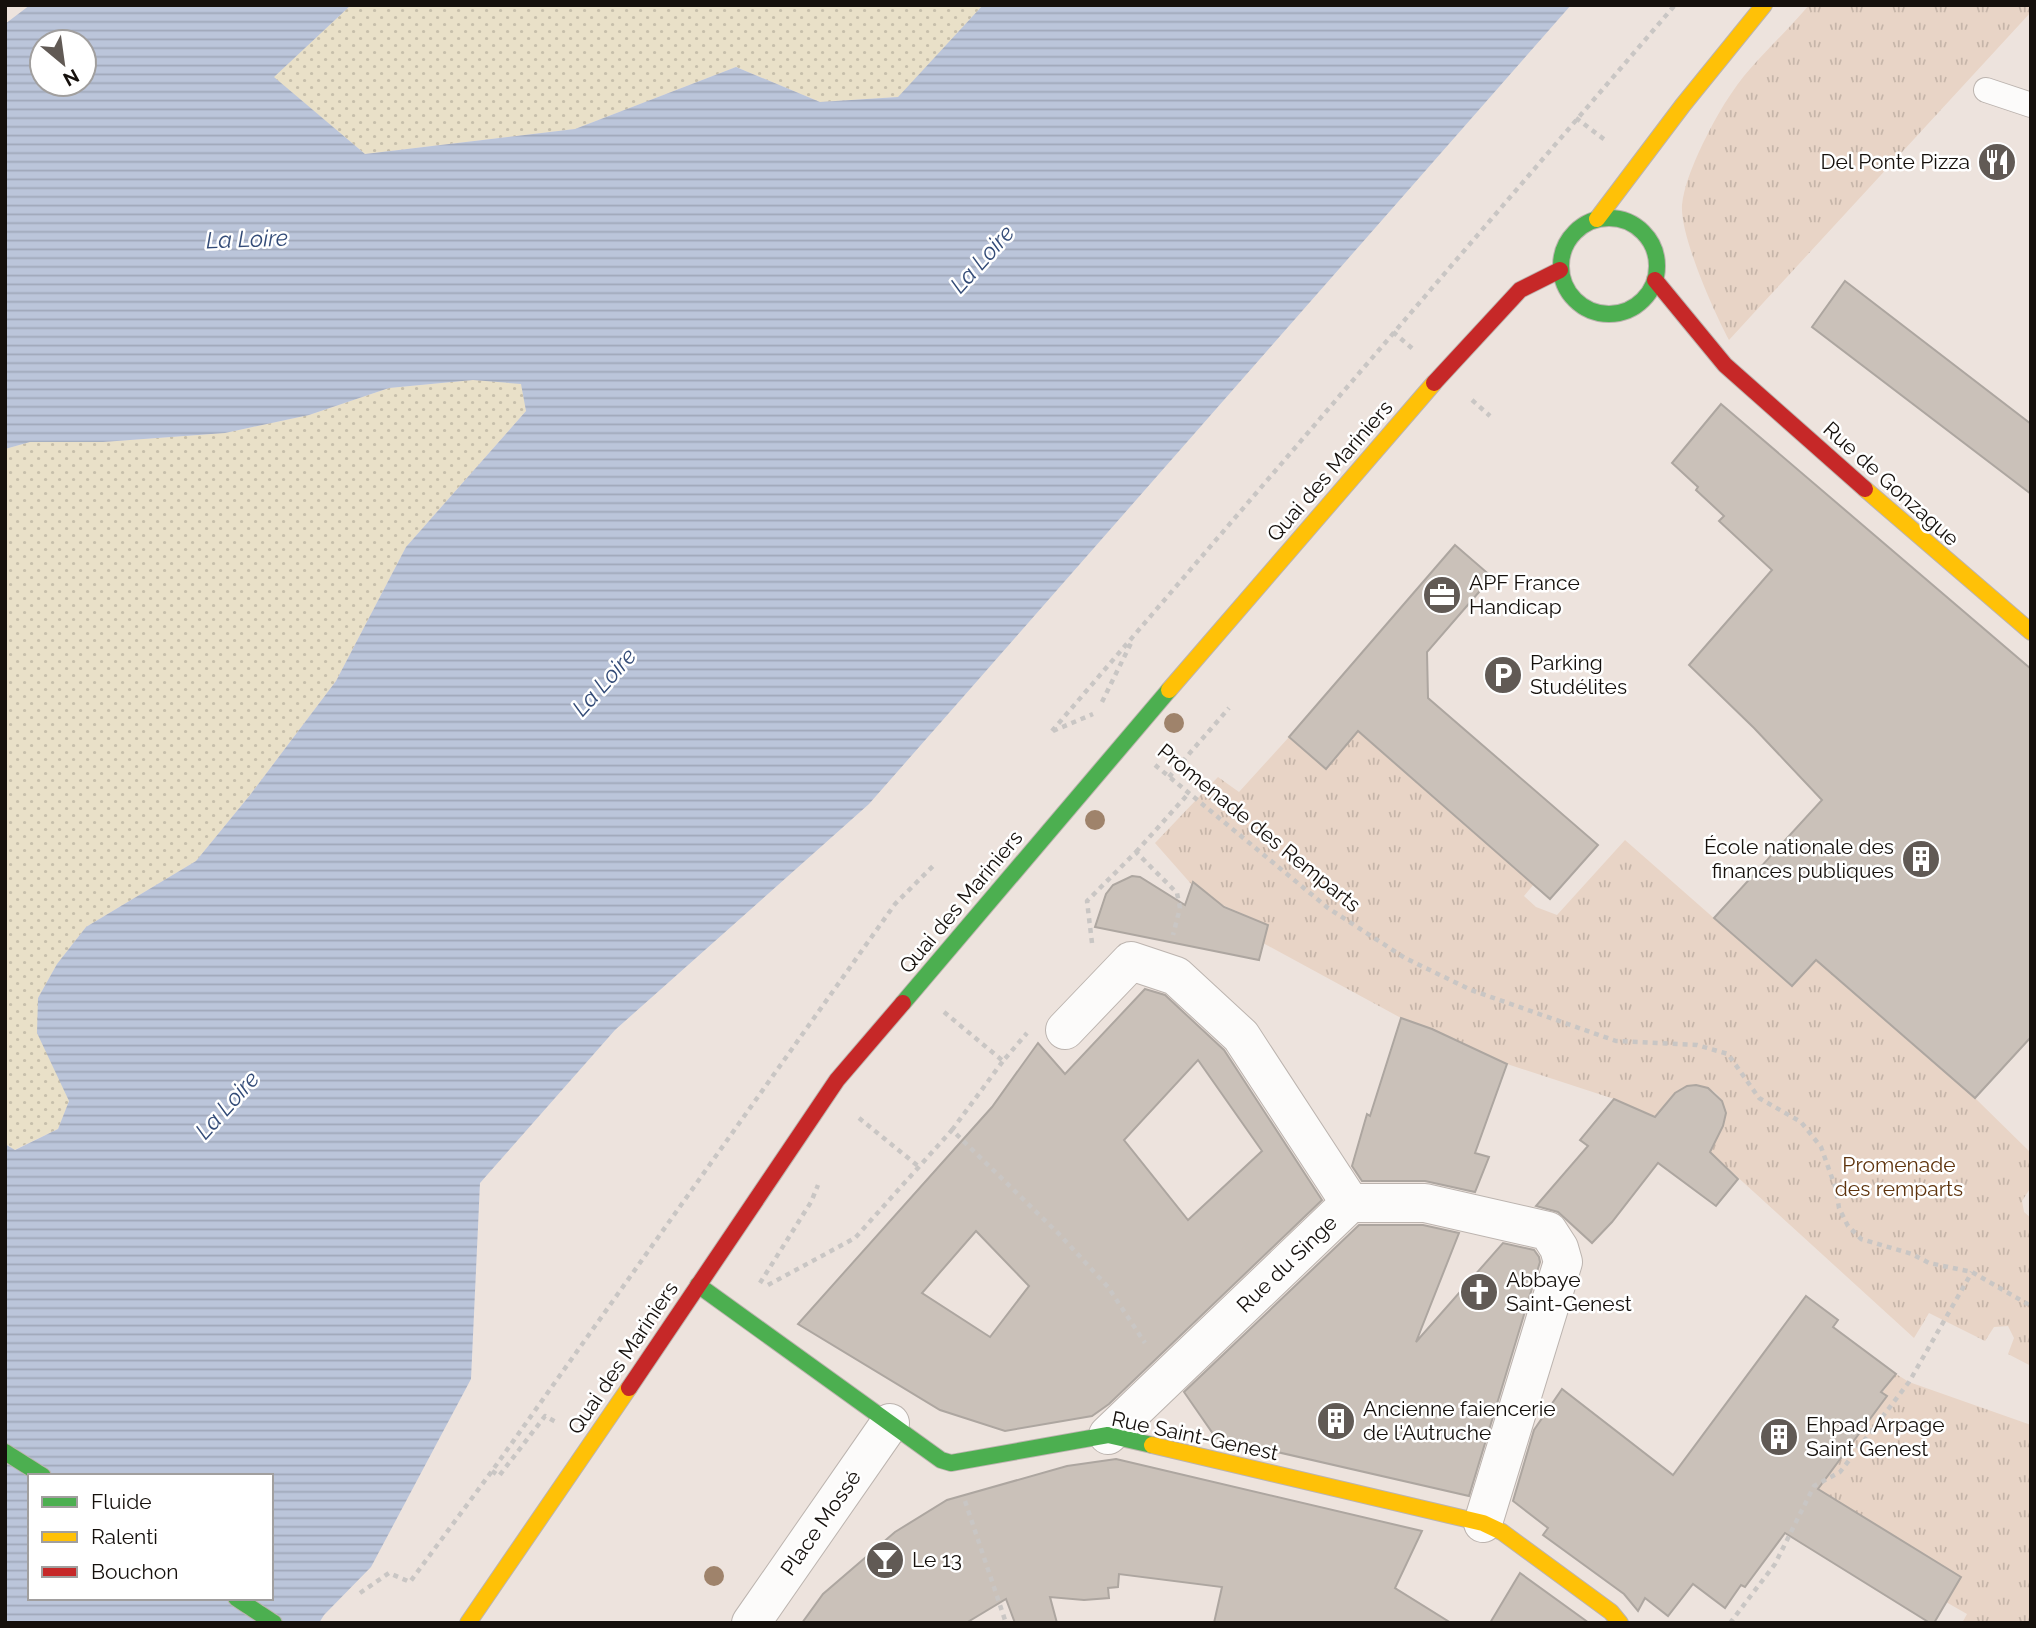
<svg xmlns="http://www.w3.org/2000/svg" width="2036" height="1628" font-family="Raleway,sans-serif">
  <defs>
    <pattern id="grass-tufts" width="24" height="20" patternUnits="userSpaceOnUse" patternTransform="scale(1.75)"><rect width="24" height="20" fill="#e8d4c6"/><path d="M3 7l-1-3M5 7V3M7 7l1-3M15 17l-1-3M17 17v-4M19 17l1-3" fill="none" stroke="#c6b5a9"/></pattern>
    <pattern id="sand-dots" width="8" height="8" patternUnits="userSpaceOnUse" patternTransform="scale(1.75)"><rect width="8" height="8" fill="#e9e0c8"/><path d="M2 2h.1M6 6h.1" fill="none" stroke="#c7bfab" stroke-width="1.8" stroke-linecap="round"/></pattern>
    <pattern id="water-rules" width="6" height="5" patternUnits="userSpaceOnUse" patternTransform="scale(1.75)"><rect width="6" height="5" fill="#bbc5da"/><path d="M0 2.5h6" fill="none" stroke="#a0a8ba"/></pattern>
  </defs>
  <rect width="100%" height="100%" fill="#ede3dd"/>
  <g fill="url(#grass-tufts)">
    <path d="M1809,5H2031V12L1729,340C1714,312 1680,236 1682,205C1684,187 1691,170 1698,154C1711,126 1725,100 1744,76C1764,52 1788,30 1809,5Z"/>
    <path d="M1358,731L1534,884L1524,896L1536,907L1557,915L1625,840L1791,986L1816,959L1975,1098L2031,1153V1187L2022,1201L2024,1212L2031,1218V1366L2008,1354L2014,1338L2008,1326L1994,1327L1985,1341L1929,1313L1914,1338L1710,1152C1715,1140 1724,1128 1725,1116C1728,1093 1700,1079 1682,1088C1671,1094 1663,1107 1657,1117L1614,1099L1507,1064L1401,1018L1263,943L1268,925L1218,903L1192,885L1155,843L1218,777L1239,792L1289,737L1326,769Z"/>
    <polygon points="1896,1374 1909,1382 2031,1425 2031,1623 1962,1623 1967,1614 1946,1602 1961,1577 1814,1486"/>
  </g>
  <g fill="url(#sand-dots)">
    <polygon points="351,5 983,5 899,97 820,102 736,67 575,129 365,154 273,77"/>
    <polygon points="473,380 522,383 526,411 406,547 336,681 250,795 196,861 86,927 57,964 38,998 56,1070 69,1101 58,1129 14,1150 5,1143 5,449 30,442 103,442 225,433 309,415 389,388"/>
  </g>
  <path fill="url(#water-rules)" fill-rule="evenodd" d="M30,5H351L274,77L365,154L575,129L736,67L820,102L898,97L983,5H1571L869,804L615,1030L480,1183L471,1379L371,1567L324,1615L319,1623H5V1144L15,1150L58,1129L69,1101L37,1033L38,998L57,964L86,927L196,861L250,795L336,681L406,547L526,411L521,384L473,380L389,388L309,415L225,433L103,442H30L5,449V24ZM42,42H84V84H42ZM30,1476H271V1598H30Z"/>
  <g fill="#cac1b9" stroke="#ada6a0" stroke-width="2" fill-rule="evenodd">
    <polygon points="1845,281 2031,424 2031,494 1812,327"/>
    <polygon points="1721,404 2031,669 2031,1037 1975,1098 1816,960 1792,986 1714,918 1822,800 1754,728 1689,665 1772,570 1719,521 1724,516 1696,490 1698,487 1672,463"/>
    <polygon points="1455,545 1492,577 1427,652 1428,698 1598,845 1550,899 1358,731 1326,769 1289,737"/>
    <polygon points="1132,876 1140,877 1185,905 1193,882 1224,907 1268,925 1259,960 1095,927 1106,894 1113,885"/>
    <path d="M1145,989L1165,995L1224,1050L1322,1200L1109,1404L1092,1416L1005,1431L940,1410L798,1324L992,1107L1038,1043L1065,1074ZM1198,1060L1262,1151L1188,1220L1124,1140ZM976,1231L1029,1286L990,1337L922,1293Z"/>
    <polygon points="1401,1018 1432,1029 1507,1064 1475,1153 1489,1157 1475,1192 1425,1181 1362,1181 1352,1166 1367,1114 1370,1116"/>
    <polygon points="1696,1085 1708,1088 1722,1101 1726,1113 1723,1126 1710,1152 1738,1179 1716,1206 1658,1163 1612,1222 1592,1243 1558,1212 1536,1206 1588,1146 1580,1140 1614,1099 1655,1117 1675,1093 1687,1086"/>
    <polygon points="1359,1225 1423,1225 1459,1233 1416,1342 1503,1243 1534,1250 1539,1257 1540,1262 1469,1496 1216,1438 1184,1392"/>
    <polygon points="1806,1296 1838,1320 1833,1327 1896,1374 1881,1392 1887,1396 1818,1489 1961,1577 1934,1623 1930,1623 1785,1533 1745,1587 1741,1585 1725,1608 1693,1584 1668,1616 1645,1598 1638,1611 1624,1594 1543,1535 1548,1528 1513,1501 1534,1430 1562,1389 1673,1475"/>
    <polygon points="1116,1459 1422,1531 1395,1588 1451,1623 1214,1623 1222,1587 1119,1574 1118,1587 1108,1588 1109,1598 1084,1600 1050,1597 1057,1623 1015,1623 1006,1599 966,1623 802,1623 823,1594 895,1532 947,1500 1067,1466"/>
    <polygon points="1520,1573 1589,1623 1490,1623"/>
  </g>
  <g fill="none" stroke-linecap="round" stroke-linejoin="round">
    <defs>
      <polyline id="lane" points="1986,90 2031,105"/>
      <g id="street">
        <polyline points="1065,1030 1131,961 1176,976 1241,1036 1350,1203"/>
        <polyline points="1108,1435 1350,1203 1425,1203 1548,1231 1559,1248 1563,1262 1483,1523"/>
        <polyline points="751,1623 890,1423"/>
      </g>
      <g id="fast">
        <circle cx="1609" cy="266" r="48"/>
        <polyline points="903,1003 1169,690"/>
        <polyline points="698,1285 941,1460 951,1463 1108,1435 1152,1445"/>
        <polyline points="5,1452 43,1476"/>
        <polyline points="236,1598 274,1623"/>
      </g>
      <g id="slow">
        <polyline points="1597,219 1683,105 1764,5"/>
        <polyline points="1865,489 2031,632"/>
        <polyline points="1169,690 1434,383"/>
        <polyline points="1152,1445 1483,1523 1502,1532 1611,1612 1620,1623"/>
        <polyline points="468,1623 629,1388"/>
      </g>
      <g id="jam">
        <polyline points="1655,280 1725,365 1865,489"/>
        <polyline points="1434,383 1520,290 1560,270"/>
        <polyline points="629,1388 837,1080 903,1003"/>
      </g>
    </defs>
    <use href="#lane" stroke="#bcb4af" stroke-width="26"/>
    <use href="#street" stroke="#bcb4af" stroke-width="40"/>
    <use href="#fast" stroke="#bcb4af" stroke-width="18"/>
    <use href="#slow" stroke="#bcb4af" stroke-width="18"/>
    <use href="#jam" stroke="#bcb4af" stroke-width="18"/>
    <g stroke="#c9c6c4" stroke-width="4.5" stroke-dasharray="5 5" stroke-linecap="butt">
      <polyline points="1576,118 1605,140"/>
      <polyline points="1393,332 1413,349"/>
      <polyline points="1472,400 1490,416"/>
      <polyline points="1102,702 1132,641"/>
      <polyline points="1052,731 1675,5"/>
      <polyline points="1053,731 1093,714"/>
      <polyline points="1155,765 1328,908 1405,958 1471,990 1616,1041 1697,1045 1728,1054 1759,1098 1801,1122 1821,1147 1836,1189 1839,1208 1848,1226 1861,1239 1912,1254 1929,1263 1972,1272 2031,1306"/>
      <polyline points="1169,777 1229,708"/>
      <polyline points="1136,852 1188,794"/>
      <polyline points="1092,943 1087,901 1136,852 1177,893 1180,908 1173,935"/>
      <polyline points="944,1012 1003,1061 1027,1033"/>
      <polyline points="859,1118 918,1166"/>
      <polyline points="952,1130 1003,1061"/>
      <polyline points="760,1283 811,1202 818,1185"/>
      <polyline points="768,1285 855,1238 952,1130 1059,1234 1108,1287 1145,1343"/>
      <polyline points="492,1471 499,1476 545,1416 556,1422"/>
      <polyline points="965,1501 1006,1623"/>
      <polyline points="360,1593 389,1573 410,1582 492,1471 895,904 936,863"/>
      <polyline points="1730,1623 1775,1564 1814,1486 1840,1472 1909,1382 1972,1272"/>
    </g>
    <use href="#lane" stroke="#fcfbfa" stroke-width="24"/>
    <use href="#street" stroke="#fcfbfa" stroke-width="38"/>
    <use href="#fast" stroke="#4caf50" stroke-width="16"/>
    <use href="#slow" stroke="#ffc107" stroke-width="16"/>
    <use href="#jam" stroke="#c62828" stroke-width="16"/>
  </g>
  <g fill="#9f836b">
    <circle cx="1174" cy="723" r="10"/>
    <circle cx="1095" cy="820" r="10"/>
    <circle cx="714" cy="1576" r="10"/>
  </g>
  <defs>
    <symbol id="restaurant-disc" viewBox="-11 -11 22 22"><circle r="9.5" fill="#615a55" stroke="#fff"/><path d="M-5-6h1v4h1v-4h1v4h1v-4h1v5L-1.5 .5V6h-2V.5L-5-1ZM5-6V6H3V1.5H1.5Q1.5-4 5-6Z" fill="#fff"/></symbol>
    <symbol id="office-disc" viewBox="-11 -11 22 22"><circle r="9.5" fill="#615a55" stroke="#fff"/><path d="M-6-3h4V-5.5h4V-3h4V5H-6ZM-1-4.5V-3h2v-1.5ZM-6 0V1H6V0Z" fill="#fff"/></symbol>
    <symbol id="parking-disc" viewBox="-11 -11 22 22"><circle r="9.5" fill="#615a55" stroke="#fff"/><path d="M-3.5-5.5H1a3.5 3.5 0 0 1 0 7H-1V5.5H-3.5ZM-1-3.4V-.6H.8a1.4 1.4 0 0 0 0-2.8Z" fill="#fff"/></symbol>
    <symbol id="building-disc" viewBox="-11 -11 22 22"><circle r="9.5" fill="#615a55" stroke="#fff"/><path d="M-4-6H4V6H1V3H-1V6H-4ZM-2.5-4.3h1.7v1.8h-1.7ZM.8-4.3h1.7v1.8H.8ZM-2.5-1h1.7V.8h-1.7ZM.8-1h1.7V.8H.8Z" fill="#fff"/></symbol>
    <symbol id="church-disc" viewBox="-11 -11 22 22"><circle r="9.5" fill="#615a55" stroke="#fff"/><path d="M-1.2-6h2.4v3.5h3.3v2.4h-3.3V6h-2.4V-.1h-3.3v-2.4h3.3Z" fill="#fff"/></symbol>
    <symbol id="bar-disc" viewBox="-11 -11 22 22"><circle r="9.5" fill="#615a55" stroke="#fff"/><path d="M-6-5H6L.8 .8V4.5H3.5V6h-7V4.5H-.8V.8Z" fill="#fff"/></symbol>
  </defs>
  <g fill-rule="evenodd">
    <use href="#restaurant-disc" x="1975" y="140" width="44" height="44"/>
    <use href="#office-disc" x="1420" y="573" width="44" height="44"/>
    <use href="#parking-disc" x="1481" y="653" width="44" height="44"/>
    <use href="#building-disc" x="1899" y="837" width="44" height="44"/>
    <use href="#church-disc" x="1457" y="1270" width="44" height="44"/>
    <use href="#building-disc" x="1314" y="1399" width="44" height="44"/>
    <use href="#building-disc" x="1757" y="1415" width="44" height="44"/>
    <use href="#bar-disc" x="863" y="1538" width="44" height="44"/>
  </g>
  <g text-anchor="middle" stroke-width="5" stroke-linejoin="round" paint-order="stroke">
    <g font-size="21" fill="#15100c" stroke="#fff" text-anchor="start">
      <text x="1970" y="169" text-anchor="end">Del Ponte Pizza</text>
      <text x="1469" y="590">APF France<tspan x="1469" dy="24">Handicap</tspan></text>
      <text x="1530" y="670">Parking<tspan x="1530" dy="24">Studélites</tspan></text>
      <text x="1894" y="854" text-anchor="end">École nationale des<tspan x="1894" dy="24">finances publiques</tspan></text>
      <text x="1506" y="1287">Abbaye<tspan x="1506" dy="24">Saint-Genest</tspan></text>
      <text x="1363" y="1416">Ancienne faiencerie<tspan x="1363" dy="24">de l'Autruche</tspan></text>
      <text x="1806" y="1432">Ehpad Arpage<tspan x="1806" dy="24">Saint Genest</tspan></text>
      <text x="912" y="1567">Le 13</text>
    </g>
    <g font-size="21" fill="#15100c" stroke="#fff">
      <text transform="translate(1330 471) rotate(-49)" y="7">Quai des Mariniers</text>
      <text transform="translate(1891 484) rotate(42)" y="7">Rue de Gonzague</text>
      <text transform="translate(1259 828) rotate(39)" y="7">Promenade des Remparts</text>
      <text transform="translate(961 902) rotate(-50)" y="7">Quai des Mariniers</text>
      <text transform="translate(1287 1264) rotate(-44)" y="7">Rue du Singe</text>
      <text transform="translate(623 1358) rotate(-56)" y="7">Quai des Mariniers</text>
      <text transform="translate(1195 1436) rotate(12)" y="7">Rue Saint-Genest</text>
      <text transform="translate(821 1523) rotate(-55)" y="7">Place Mossé</text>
    </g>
    <g font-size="21" fill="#5f340e" stroke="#fff">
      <text x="1899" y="1172">Promenade<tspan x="1899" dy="24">des remparts</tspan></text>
    </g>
    <g font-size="23" font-style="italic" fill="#334b77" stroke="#fff">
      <text transform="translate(247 239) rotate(-2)" y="8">La Loire</text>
      <text transform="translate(982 259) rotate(-48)" y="8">La Loire</text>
      <text transform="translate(604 682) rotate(-48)" y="8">La Loire</text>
      <text transform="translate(227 1105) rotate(-48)" y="8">La Loire</text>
    </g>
  </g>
  <rect width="2036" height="1628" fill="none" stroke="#15100c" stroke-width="14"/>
  <rect x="28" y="1474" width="245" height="126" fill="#ffffff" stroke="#a19f9e" stroke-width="2"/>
  <rect x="42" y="1497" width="35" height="10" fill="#4caf50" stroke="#a19f9e" stroke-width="2"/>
  <text x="91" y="1509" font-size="21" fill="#15100c">Fluide</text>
  <rect x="42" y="1532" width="35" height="10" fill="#ffc107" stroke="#a19f9e" stroke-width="2"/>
  <text x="91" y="1544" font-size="21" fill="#15100c">Ralenti</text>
  <rect x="42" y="1567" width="35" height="10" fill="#c62828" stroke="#a19f9e" stroke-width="2"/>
  <text x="91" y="1579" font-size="21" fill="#15100c">Bouchon</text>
  <g transform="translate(63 63) rotate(151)"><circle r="33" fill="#ffffff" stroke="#a19f9e" stroke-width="2"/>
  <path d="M0-5L12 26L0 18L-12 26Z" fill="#615a55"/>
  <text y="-10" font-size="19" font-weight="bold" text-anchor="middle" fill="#15100c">N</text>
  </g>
</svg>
